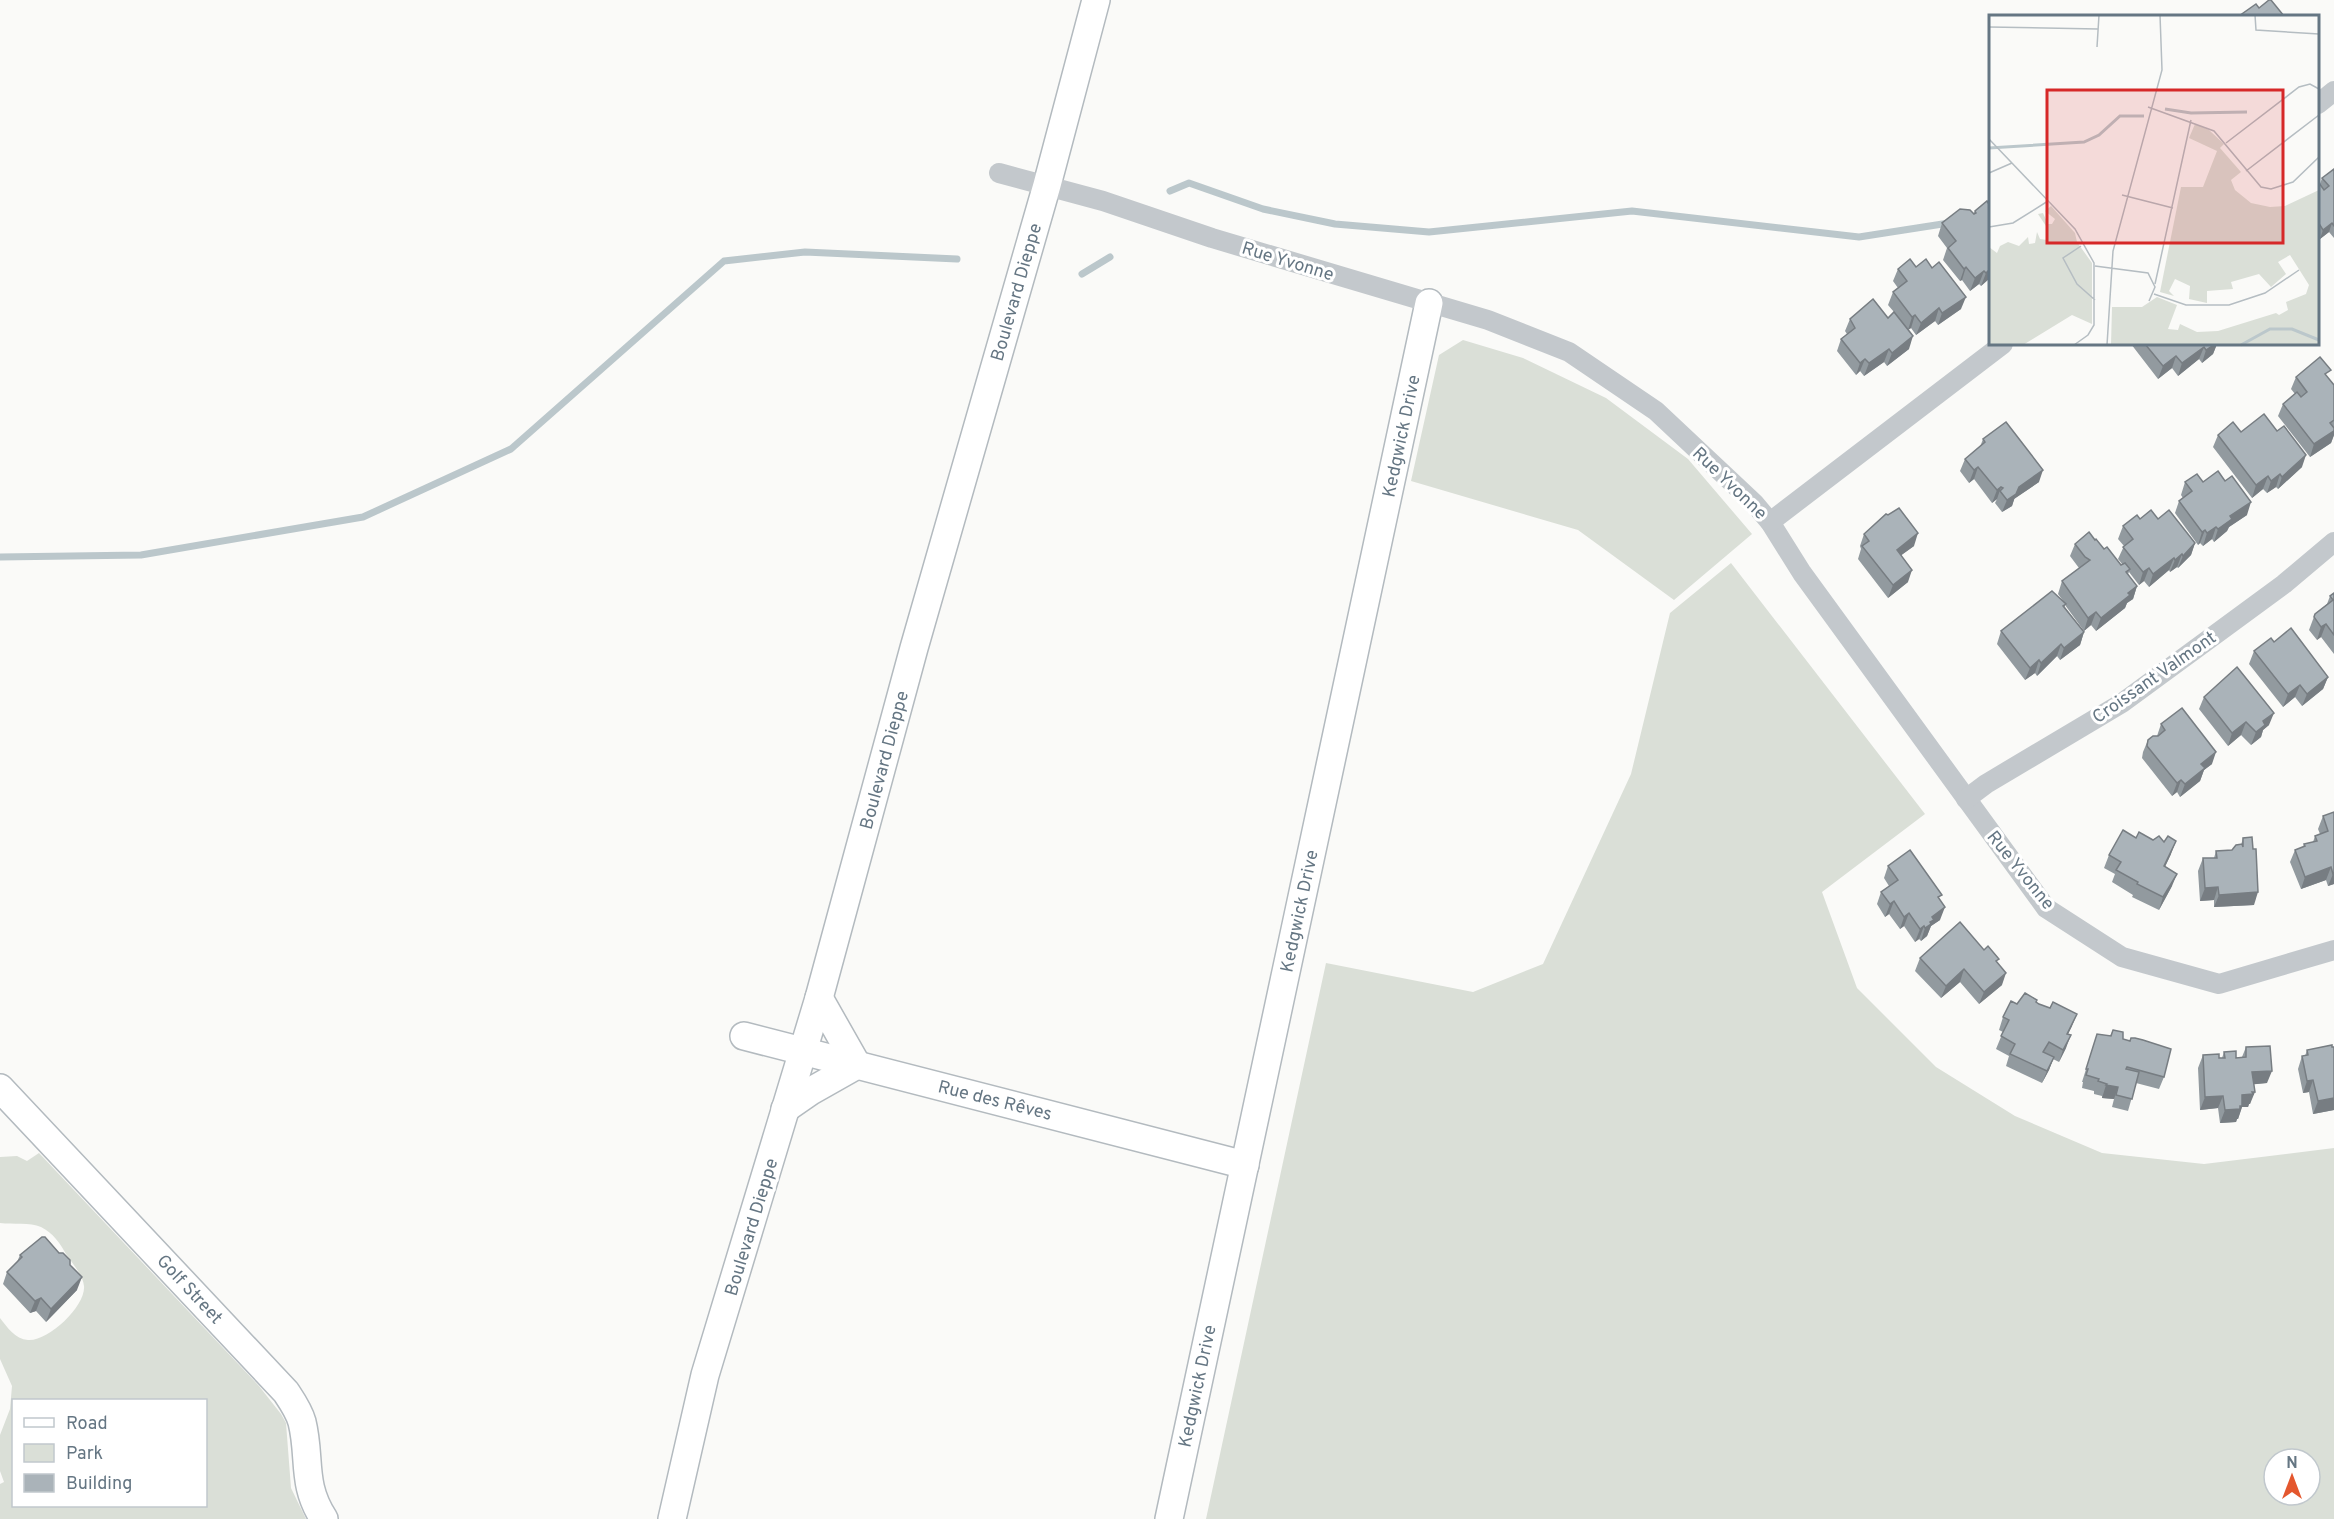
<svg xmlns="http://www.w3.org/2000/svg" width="2334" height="1519" font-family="Overpass,sans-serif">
  <rect width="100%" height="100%" fill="#fafaf8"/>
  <g fill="#dadfd7" fill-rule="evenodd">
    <polygon points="1463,340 1523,358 1606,398 1688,459 1752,534 1674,600 1578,530 1411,481 1439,355"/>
    <path d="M1731,563L1925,814L1822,892L1857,988L1936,1067L2015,1116L2102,1153L2204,1164L2334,1148V1519H1206L1326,963L1473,992L1543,964L1631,774L1670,613ZM2274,1459H2310V1495H2274Z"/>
    <path d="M39,1153L259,1386L281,1414L286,1423L291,1488L306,1519H0V1484L4,1482L0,1471V1435L10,1409L12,1386L0,1359V1318C7,1327 15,1339 28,1340C48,1342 86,1306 84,1286C83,1275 72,1263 66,1254C60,1243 53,1233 41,1227C30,1222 13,1225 0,1223V1157L17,1156L27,1161ZM14,1400H206V1506H14Z"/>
  </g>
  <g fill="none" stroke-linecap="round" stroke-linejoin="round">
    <g stroke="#bbc7cb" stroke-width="7">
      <polyline points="1170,191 1189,183 1263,209 1335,224 1429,232 1632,211 1859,237 1949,223"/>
      <polyline points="1082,274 1110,257"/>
      <polyline points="0,557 141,555 363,517 511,449 724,261 805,252 957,259"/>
    </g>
    <defs>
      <g id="secondary">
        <polyline points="744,1036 1245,1165"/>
        <path d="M0,1088L286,1392C292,1401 299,1411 302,1422C311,1458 301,1484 324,1519"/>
        <polyline points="785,1109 811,1091 857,1065 819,998"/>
        <polyline points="672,1519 705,1375 819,998 914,648 1047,185 1096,0"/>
        <polyline points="1169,1519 1429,303"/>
      </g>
    </defs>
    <use href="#secondary" stroke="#b3babf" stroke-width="30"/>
    <g stroke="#c3c8cc" stroke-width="20">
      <polyline points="2318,104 2334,91"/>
      <polyline points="999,173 1103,201 1212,238 1488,320 1569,352 1656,411 1754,503 1770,522 1802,573 2046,908 2122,957 2219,984 2334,950"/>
      <polyline points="1770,522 2003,344"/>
      <polyline points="1966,799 1986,784 2122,703 2284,584 2334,542"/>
    </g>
    <use href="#secondary" stroke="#fff" stroke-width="27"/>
  </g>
  <g fill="#929a9f">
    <polygon points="2334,169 2334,238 2329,232 2320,239 2318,235 2318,185 2320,184 2322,178"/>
    <polygon points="1990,206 1990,278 1981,286 1979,284 1970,291 1962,280 1960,281 1943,260 1947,248 1938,236 1942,223 1973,214 1975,211"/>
    <polygon points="1916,267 1961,309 1938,325 1935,321 1916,335 1911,328 1908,330 1909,349 1887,366 1884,362 1864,376 1860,371 1856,375 1837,351 1841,339 1847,334 1845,331 1850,319 1888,318 1894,312 1888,305 1893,292 1898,288 1893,281 1898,269"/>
    <polygon points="2131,344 2217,344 2213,354 2202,363 2199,359 2178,376 2172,368 2158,379"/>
    <polygon points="2296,377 2328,378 2334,385 2334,435 2331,443 2310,457 2278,416 2283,404 2295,394 2291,389"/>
    <polygon points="2241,432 2302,467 2278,489 2276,487 2267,493 2263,489 2252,498 2213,447 2218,435"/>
    <polygon points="1983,439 2039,482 2014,499 2012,506 2002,512 1995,503 1997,499 1992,503 1974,479 1969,483 1960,471 1965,459 1980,447"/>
    <polygon points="2185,482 2203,482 2247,515 2229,527 2227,531 2214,542 2212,539 2203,546 2200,543 2198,545 2175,513 2179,501 2183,498 2181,495"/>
    <polygon points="2140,519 2158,519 2195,543 2191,555 2178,568 2177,567 2170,572 2169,570 2149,587 2144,581 2139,585 2129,572 2128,574 2137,586 2133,599 2127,603 2125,608 2096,631 2091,625 2084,631 2065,605 2065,607 2084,632 2080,645 2060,660 2057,656 2037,676 2035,673 2025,680 1997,644 2001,631 2064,602 2058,594 2062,581 2079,568 2070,556 2075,544 2095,540 2121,565 2123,565 2118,559 2124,546 2118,539 2123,526"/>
    <polygon points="1864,534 1914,546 1901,555 1908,582 1888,598 1858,559 1861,549 1860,546"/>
    <polygon points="2334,593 2334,654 2321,637 2317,640 2309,630 2315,614 2327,604 2330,596"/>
    <polygon points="2274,642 2328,677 2323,689 2302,706 2295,697 2283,707 2249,664 2254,651"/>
    <polygon points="2204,697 2269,725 2263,730 2261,737 2251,745 2241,735 2228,746 2199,709"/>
    <polygon points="2161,724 2212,764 2204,770 2200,781 2180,797 2177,792 2172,796 2142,758 2143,752 2148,740 2157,736"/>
    <polygon points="2334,812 2334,884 2328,886 2326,880 2301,889 2290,862 2295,850 2303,847 2304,844 2313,842 2315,836 2320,834 2318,829 2323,816"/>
    <polygon points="2136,838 2164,842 2171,854 2165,867 2172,886 2159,910 2132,897 2133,895 2112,882 2115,874 2104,868 2109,855"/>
    <polygon points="2243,838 2254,905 2214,907 2214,900 2200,901 2198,871 2203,858 2214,858 2216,851 2232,850 2241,845"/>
    <polygon points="1888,866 1940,900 1940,920 1931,926 1927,936 1921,941 1919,939 1915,942 1904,926 1900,929 1889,914 1885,917 1877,904 1881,892 1889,886 1884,878"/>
    <polygon points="1984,950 1998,963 2002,985 1979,1004 1960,982 1941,998 1915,971 1920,958"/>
    <polygon points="2036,1002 2072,1026 2068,1034 2066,1048 2059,1062 2053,1059 2049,1070 2042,1083 2006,1066 2009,1056 1996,1049 2003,1032 1999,1030 2003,1017 2017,1004"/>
    <polygon points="2113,1030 2164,1077 2159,1089 2136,1083 2128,1111 2112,1107 2114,1099 2102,1098 2102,1096 2094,1094 2094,1091 2082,1088 2083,1082 2082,1082 2097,1034 2110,1036"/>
    <polygon points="2246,1047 2267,1083 2254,1084 2250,1104 2249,1104 2248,1107 2242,1107 2238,1119 2237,1119 2236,1122 2220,1123 2218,1108 2200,1110 2198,1068 2203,1055 2222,1058 2224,1052 2236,1058 2242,1057"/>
    <polygon points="2307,1050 2334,1110 2313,1114 2309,1092 2303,1093 2298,1069 2302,1056 2305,1056"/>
    <polygon points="20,1255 70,1265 77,1290 46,1322 36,1311 30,1313 3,1284 7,1272 17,1262"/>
  </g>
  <g fill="#777d82">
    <polygon points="2332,223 2329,232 2320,239 2323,230"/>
    <polygon points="1966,267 1962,280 1960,281 1964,269"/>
    <polygon points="1990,269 1990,278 1981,286 1986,273"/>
    <polygon points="1984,271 1979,284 1970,291 1975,278"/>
    <polygon points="1966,297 1961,309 1938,325 1942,313"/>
    <polygon points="1939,308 1935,321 1916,335 1921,323"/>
    <polygon points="1915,315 1911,328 1908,330 1912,317"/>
    <polygon points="1913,336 1909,349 1887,366 1892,353"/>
    <polygon points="2215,344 2217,344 2213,354 2202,363 2206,350"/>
    <polygon points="2204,347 2199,359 2178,376 2182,363"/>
    <polygon points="1889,349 1884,362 1864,376 1869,363"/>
    <polygon points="2176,356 2172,368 2158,379 2163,366"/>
    <polygon points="1865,359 1860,371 1856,375 1860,363"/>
    <polygon points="2334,431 2334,435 2331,443 2310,457 2314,444"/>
    <polygon points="2306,455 2302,467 2278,489 2282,477"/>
    <polygon points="1978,467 1974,479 1969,483 1974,470"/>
    <polygon points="2043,470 2039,482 2014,499 2019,487"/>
    <polygon points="2280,474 2276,487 2267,493 2271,481"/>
    <polygon points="2268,476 2263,489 2252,498 2256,485"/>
    <polygon points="2001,487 1997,499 1992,503 1997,490"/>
    <polygon points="2016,494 2012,506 2002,512 2007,500"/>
    <polygon points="2251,502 2247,515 2229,527 2227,531 2214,542 2218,529 2230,516"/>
    <polygon points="2216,527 2212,539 2203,546 2207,533"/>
    <polygon points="2205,530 2200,543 2198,545 2202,532"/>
    <polygon points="1918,533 1914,546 1892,562 1897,550"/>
    <polygon points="2195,543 2191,555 2178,568 2183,556"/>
    <polygon points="2182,554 2177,567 2170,572 2175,560"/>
    <polygon points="2174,558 2169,570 2149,587 2153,574"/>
    <polygon points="2149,568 2144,581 2139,585 2143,572"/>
    <polygon points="1912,570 1908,582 1888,598 1893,585"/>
    <polygon points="2137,586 2133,599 2127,603 2125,608 2096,631 2101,618 2128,593"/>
    <polygon points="2096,612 2091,625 2084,631 2088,618"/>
    <polygon points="2326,624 2321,637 2317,640 2321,627"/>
    <polygon points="2084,632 2080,645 2060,660 2064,648"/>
    <polygon points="2061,644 2057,656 2037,676 2041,663"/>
    <polygon points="2039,660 2035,673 2025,680 2030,668"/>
    <polygon points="2328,677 2323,689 2302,706 2307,694"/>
    <polygon points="2300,685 2295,697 2283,707 2288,694"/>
    <polygon points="2274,713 2269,725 2263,730 2261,737 2251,745 2256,732 2263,721"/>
    <polygon points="2246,722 2241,735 2228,746 2232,733"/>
    <polygon points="2216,752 2212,764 2204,770 2200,781 2180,797 2185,784 2201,764"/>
    <polygon points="2181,780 2177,792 2172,796 2177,783"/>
    <polygon points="2176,841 2171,854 2159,879 2164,866"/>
    <polygon points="2331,867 2326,880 2301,889 2305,877"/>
    <polygon points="2334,873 2334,884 2328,886 2333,874"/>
    <polygon points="2177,874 2172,886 2159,910 2163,897"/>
    <polygon points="2218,887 2214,900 2200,901 2205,888"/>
    <polygon points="2258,892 2254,905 2214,907 2219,895"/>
    <polygon points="1894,901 1889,914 1885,917 1890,904"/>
    <polygon points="1945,907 1940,920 1931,926 1927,936 1921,941 1925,928 1932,917"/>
    <polygon points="1909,913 1904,926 1900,929 1904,917"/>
    <polygon points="1924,926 1919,939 1915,942 1920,929"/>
    <polygon points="1964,969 1960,982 1941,998 1946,986"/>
    <polygon points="2006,973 2002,985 1979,1004 1984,992"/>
    <polygon points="2077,1014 2072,1026 2062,1046 2067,1034"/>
    <polygon points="2071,1035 2066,1048 2059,1062 2063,1050"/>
    <polygon points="2054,1057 2049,1070 2042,1083 2047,1071"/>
    <polygon points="2272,1071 2267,1083 2247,1085 2252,1072"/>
    <polygon points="2313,1080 2309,1092 2303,1093 2307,1081"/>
    <polygon points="2106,1085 2118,1087 2114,1099 2102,1098"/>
    <polygon points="2252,1092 2255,1092 2250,1104 2249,1104 2248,1107 2242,1107 2238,1119 2237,1119 2236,1122 2220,1123 2225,1110 2242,1095"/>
    <polygon points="2223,1096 2218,1108 2200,1110 2205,1097"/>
    <polygon points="2334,1098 2334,1110 2313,1114 2318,1101"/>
    <polygon points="82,1277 77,1290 46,1322 51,1309"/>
    <polygon points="41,1298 36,1311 30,1313 35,1301"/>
  </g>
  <g fill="#aab3b9" stroke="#777d82" stroke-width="1.5">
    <polygon points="2269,0 2271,0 2284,16 2239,16 2256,4 2259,8"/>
    <polygon points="2334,169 2334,226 2332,223 2323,230 2318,222 2318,185 2319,183 2324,190 2329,186 2322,178"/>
    <polygon points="1987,201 1990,206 1990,269 1986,273 1984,271 1975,278 1966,267 1964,269 1948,248 1956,241 1942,223 1960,209 1970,210 1974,214 1976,213 1975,211"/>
    <polygon points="1910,259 1916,267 1926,259 1932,268 1939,262 1966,297 1942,313 1939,308 1921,323 1915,315 1912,317 1893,292 1907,281 1898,269"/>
    <polygon points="1873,299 1888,318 1894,312 1913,336 1892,353 1889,349 1869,363 1865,359 1860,363 1841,339 1855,328 1850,319"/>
    <polygon points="2145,344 2215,344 2206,350 2204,347 2182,363 2176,356 2163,366"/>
    <polygon points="2320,357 2331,370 2325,374 2334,385 2334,420 2330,423 2334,428 2334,431 2314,444 2283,404 2297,392 2301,397 2307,392 2296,377"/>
    <polygon points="2264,414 2277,431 2284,426 2306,455 2282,477 2280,474 2271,481 2268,476 2256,485 2218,435 2233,422 2241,432"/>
    <polygon points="2006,422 2043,470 2019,487 2016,494 2007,500 2000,491 2003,488 2001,487 1997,490 1978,467 1974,470 1965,459 1985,442 1983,439"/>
    <polygon points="2218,471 2225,481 2232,476 2251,502 2230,516 2232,519 2218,529 2216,527 2207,533 2205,530 2202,532 2179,501 2192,491 2185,482 2197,474 2203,482"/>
    <polygon points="1899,508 1918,533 1897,550 1912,570 1893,585 1862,546 1869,541 1864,534 1886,514 1888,515"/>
    <polygon points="2151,510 2158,519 2169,510 2195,543 2183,556 2182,554 2175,560 2174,558 2153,574 2149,568 2143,572 2123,547 2133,539 2123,526 2137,515 2140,519"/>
    <polygon points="2089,532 2095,540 2096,539 2104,549 2107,547 2121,565 2125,563 2130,569 2126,572 2137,586 2128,593 2130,595 2101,618 2096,612 2088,618 2062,581 2090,560 2085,557 2075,544"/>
    <polygon points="2052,591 2066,604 2063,606 2084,632 2064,648 2061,644 2041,663 2039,660 2030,668 2001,631"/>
    <polygon points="2334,593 2334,635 2326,624 2321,627 2314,617 2315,614 2333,600 2330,596"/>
    <polygon points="2291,628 2328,677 2307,694 2300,685 2288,694 2254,651 2271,638 2274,642"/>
    <polygon points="2237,667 2274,713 2263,721 2265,725 2256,732 2246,722 2232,733 2204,697"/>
    <polygon points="2182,708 2216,752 2201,764 2205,768 2185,784 2181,780 2177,783 2147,746 2148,740 2153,736 2158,736 2165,730 2161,724"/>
    <polygon points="2334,812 2334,873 2333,874 2331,867 2305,877 2295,850 2305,846 2304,844 2317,841 2315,836 2328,831 2323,816"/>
    <polygon points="2123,830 2136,838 2139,832 2153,840 2159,836 2164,842 2168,836 2176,841 2164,866 2177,874 2163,897 2137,884 2138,882 2116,870 2121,862 2109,855"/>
    <polygon points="2252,837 2253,849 2256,849 2258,892 2219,895 2218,887 2205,888 2203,858 2217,858 2216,851 2232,850 2236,845 2242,844 2243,847 2243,838"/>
    <polygon points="1910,850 1942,895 1938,897 1945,907 1932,917 1934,920 1930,922 1931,924 1925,928 1924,926 1920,929 1909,913 1904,917 1894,901 1890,904 1881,892 1898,880 1888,866"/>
    <polygon points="1960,922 1984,950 1988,946 1999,959 1996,961 2006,973 1984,992 1964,969 1946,986 1920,958"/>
    <polygon points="2025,993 2037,1000 2036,1002 2039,1004 2050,1008 2053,1002 2077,1014 2067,1034 2071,1035 2063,1050 2049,1042 2043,1052 2054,1057 2047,1071 2010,1054 2015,1044 2001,1036 2009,1020 2003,1017 2011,1001 2017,1004"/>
    <polygon points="2113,1030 2123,1032 2123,1039 2130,1041 2131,1038 2135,1038 2143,1040 2171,1049 2164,1077 2127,1067 2126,1069 2139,1072 2132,1099 2116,1095 2118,1087 2106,1085 2107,1084 2098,1081 2099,1079 2086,1075 2088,1069 2086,1069 2097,1034 2111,1036"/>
    <polygon points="2332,1045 2332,1047 2334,1047 2334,1098 2318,1101 2313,1080 2307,1081 2302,1056 2308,1055 2307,1050"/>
    <polygon points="2270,1046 2272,1071 2252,1072 2255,1092 2252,1092 2253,1094 2242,1095 2242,1106 2240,1106 2240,1109 2225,1110 2223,1096 2205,1097 2203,1055 2219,1054 2219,1058 2225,1058 2224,1052 2236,1051 2236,1058 2246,1057 2246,1047"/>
    <polygon points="42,1237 45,1237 59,1253 63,1253 70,1260 70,1265 82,1277 51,1309 41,1298 35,1301 7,1272 22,1257 20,1255"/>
  </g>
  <g text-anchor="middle" stroke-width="6" stroke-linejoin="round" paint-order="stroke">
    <g font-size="18" fill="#657683" stroke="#fff">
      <text transform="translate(1288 261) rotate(17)" y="6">Rue Yvonne</text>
      <text transform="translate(1016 292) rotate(-74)" y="6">Boulevard Dieppe</text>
      <text transform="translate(1401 436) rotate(-78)" y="6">Kedgwick Drive</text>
      <text transform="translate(1730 483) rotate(44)" y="6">Rue Yvonne</text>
      <text transform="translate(2154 677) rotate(-35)" y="6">Croissant Valmont</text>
      <text transform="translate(884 760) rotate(-75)" y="6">Boulevard Dieppe</text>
      <text transform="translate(2021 870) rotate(51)" y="6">Rue Yvonne</text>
      <text transform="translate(1299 911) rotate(-78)" y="6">Kedgwick Drive</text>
      <text transform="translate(995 1100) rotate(14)" y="6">Rue des Rêves</text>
      <text transform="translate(751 1227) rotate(-73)" y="6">Boulevard Dieppe</text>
      <text transform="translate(190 1289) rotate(47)" y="6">Golf Street</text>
      <text transform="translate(1197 1386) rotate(-78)" y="6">Kedgwick Drive</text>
    </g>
  </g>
  <g transform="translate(1989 15)">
    <rect width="330" height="330" fill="#fafaf8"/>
    <path d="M206,109L220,115L235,129L231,133L252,157L242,165L246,175L262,188L281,192L296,191L330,175V330H122L123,292H153L168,282L188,290L179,314L189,315L191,309L208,317L229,316L287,298L290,300L299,295L297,287L317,279L320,270L301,240L289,247L297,259L282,272L270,259L242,267L244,274L218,276V288L200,284L201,271L186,264L180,276L185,281L171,277L192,172H214L228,136L200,123ZM62,191L86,218L88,227L103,248V309L83,300L34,330H0V232L8,238L11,231L19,227L30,231L39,222L40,229L46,228L48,217L51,224L58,225L59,214L49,199L54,198L59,209H63L66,204L56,196Z" fill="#dadfd7"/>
    <path fill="none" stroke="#bbc7cb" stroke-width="3" d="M176,94L202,98L258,97M0,133L95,127L110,120L131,101H155M252,330L281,314H303L330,325"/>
    <path fill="none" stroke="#b5bdc2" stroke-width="1.5" d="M266,0L267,15L330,19M0,12L109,14M108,32L110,0M159,92L225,116L272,172L282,174L304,167L330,142M0,124L86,214L105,248V310L99,320L85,330M237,128L310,72L321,69L330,74M257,156L330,100M0,158L23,148M133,180L184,193M0,212L24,208L59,186M92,231L74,243L88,269L106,285M106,251L159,258L166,272L160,286M166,269L202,105M165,279L197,290H240L276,278L310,255M118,330L124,236L173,55L171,0"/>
    <path fill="#d62828" fill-opacity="0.15" stroke="#d62828" stroke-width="3" d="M58,75H294V228H58Z"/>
    <rect width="330" height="330" fill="none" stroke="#657683" stroke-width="3"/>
  </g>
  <rect x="12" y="1399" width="195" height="108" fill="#ffffff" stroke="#c1c8cd" stroke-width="1.5"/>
  <rect x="24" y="1418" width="30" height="9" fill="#ffffff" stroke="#c1c8cd" stroke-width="1.5"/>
  <text x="66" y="1429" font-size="18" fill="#657683">Road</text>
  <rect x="24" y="1444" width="30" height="18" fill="#dadfd7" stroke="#c1c8cd" stroke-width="1.5"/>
  <text x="66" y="1459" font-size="18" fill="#657683">Park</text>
  <rect x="24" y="1474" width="30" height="18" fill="#aab3b9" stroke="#c1c8cd" stroke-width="1.5"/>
  <text x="66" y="1489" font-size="18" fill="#657683">Building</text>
  <g transform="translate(2292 1477)"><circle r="28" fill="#ffffff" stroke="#c1c8cd" stroke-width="1.5"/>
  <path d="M0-4.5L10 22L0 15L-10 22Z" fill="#e4572e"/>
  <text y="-9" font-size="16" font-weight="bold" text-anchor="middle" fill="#657683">N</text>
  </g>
</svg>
